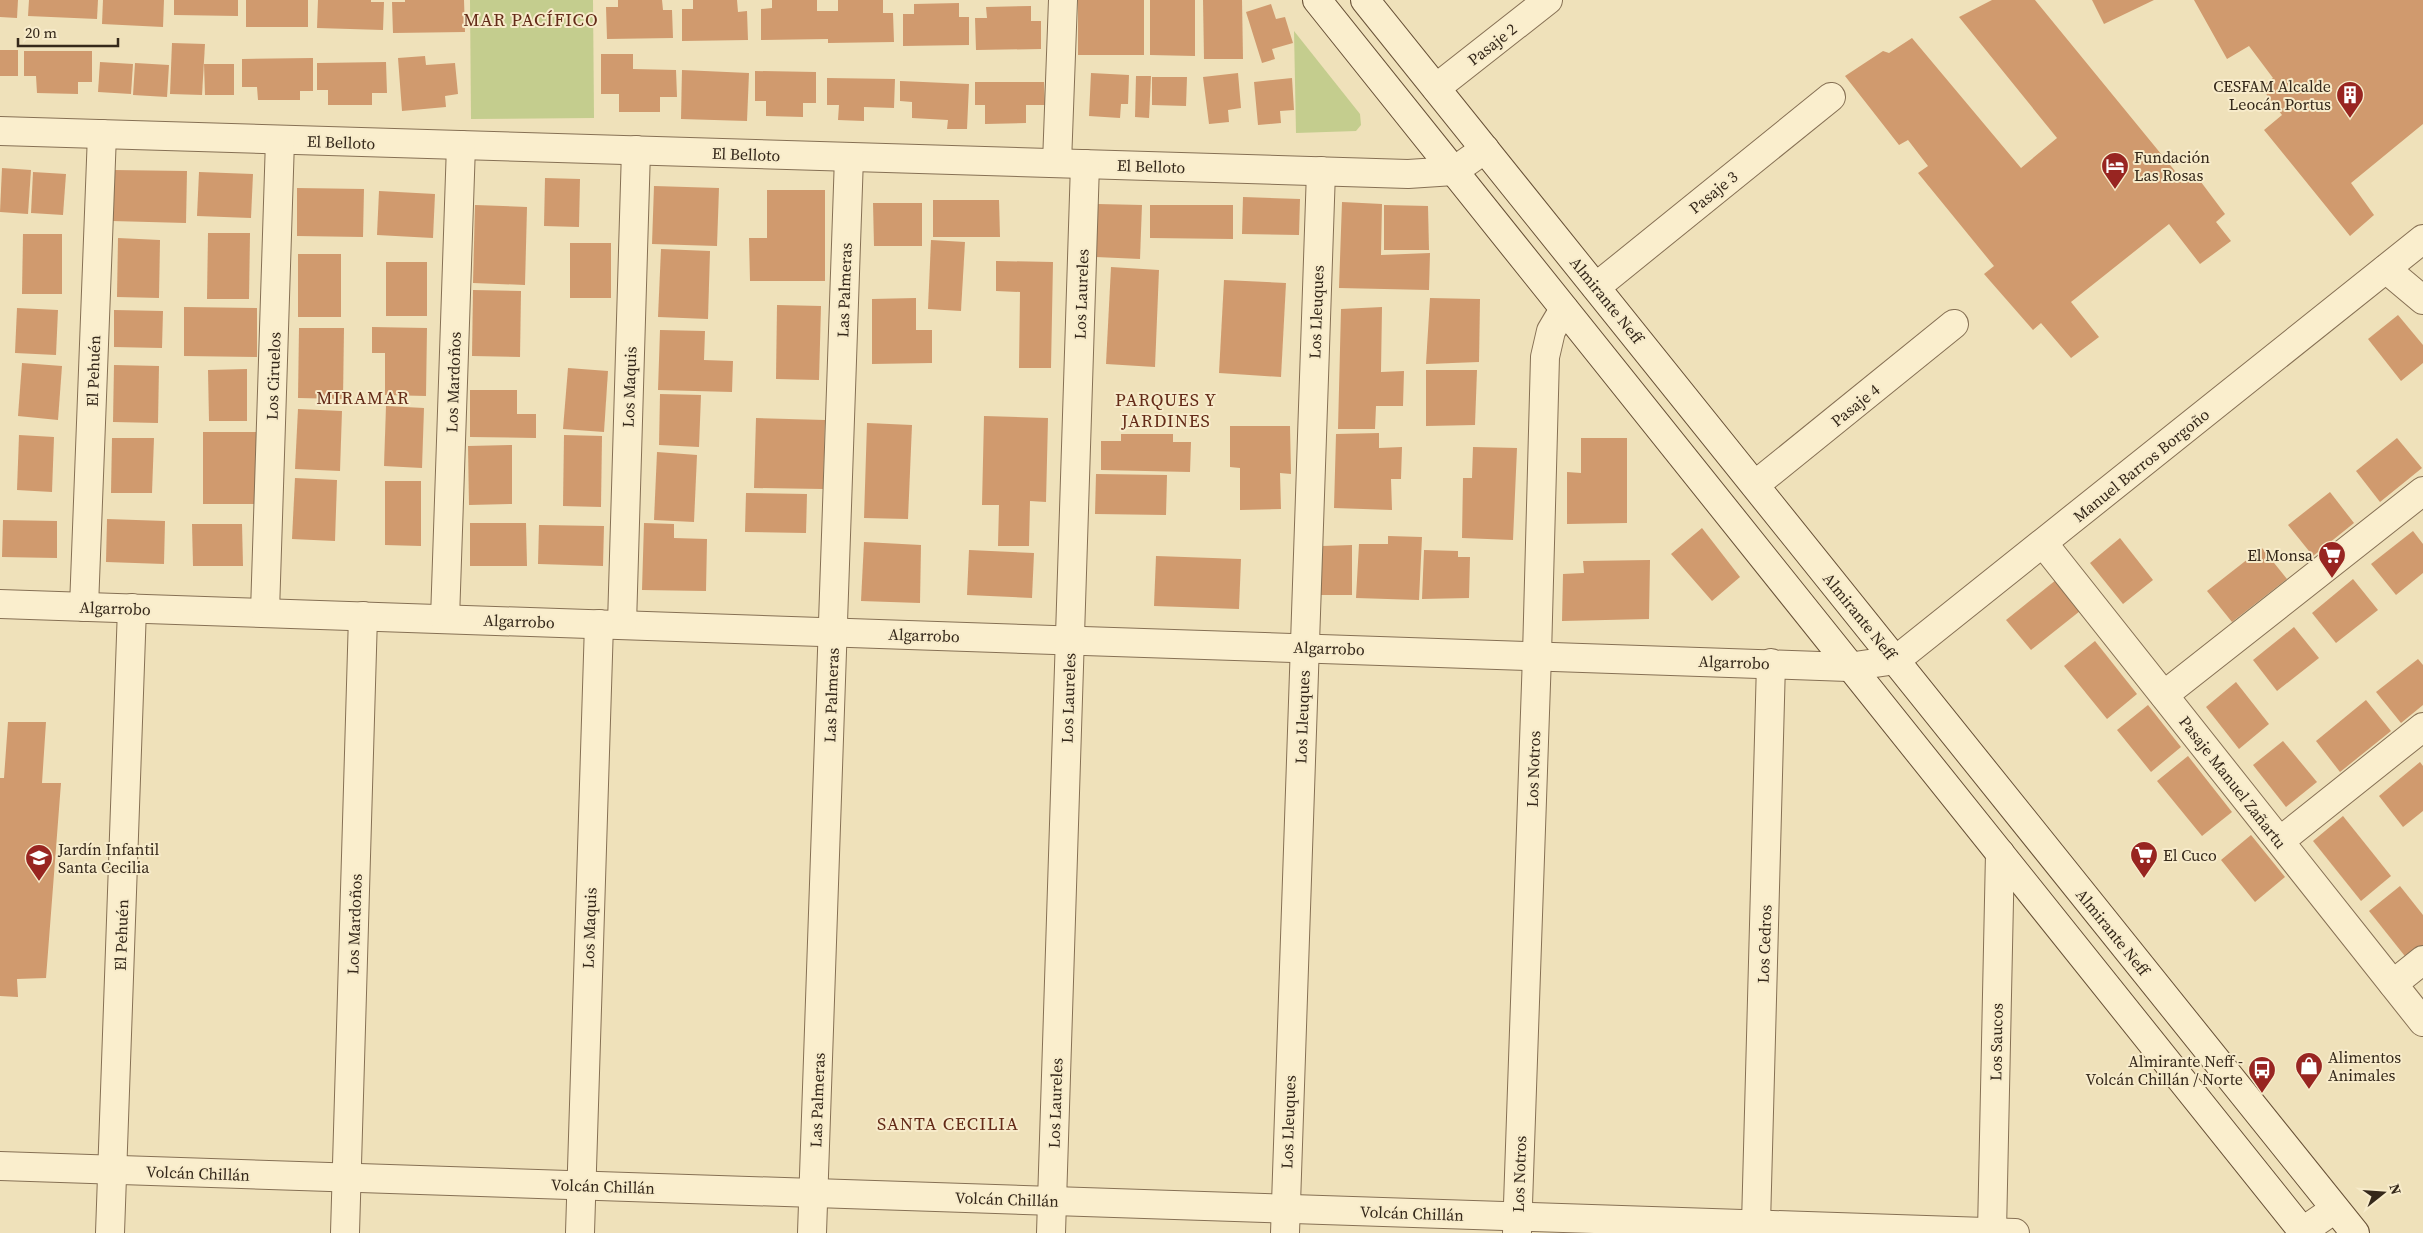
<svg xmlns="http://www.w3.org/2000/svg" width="2423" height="1233" font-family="'Source Serif 4',serif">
  <rect width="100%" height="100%" fill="#efe1ba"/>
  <g fill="#c4cd8e">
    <polygon points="470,0 593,0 594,118 471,119"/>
    <polygon points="1294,31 1360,114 1361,125 1356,131 1296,133"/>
  </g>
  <g fill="#d09a6e">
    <polygon points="0,0 18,0 17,18 0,17"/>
    <polygon points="29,0 98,0 97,19 28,16"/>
    <polygon points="103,0 164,0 163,27 102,24"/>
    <polygon points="174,0 238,0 238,16 174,15"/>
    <rect x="246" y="0" width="62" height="27"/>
    <polygon points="318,0 371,0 371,2 384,2 383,30 317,28"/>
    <polygon points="405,0 464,0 465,32 393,33 392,2 405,2"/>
    <polygon points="618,0 662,0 663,10 672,10 673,38 607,39 606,7 618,7"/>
    <polygon points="693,0 737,0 738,12 747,11 748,40 682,41 682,9 693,9"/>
    <polygon points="772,0 817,0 817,11 827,11 827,19 827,11 838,11 838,0 883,0 883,13 893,13 894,42 828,43 828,39 761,40 761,9 772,8"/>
    <rect x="1078" y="0" width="66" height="55"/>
    <polygon points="1150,0 1195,0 1195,56 1150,55"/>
    <polygon points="1203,0 1242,0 1243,59 1204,59"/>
    <polygon points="1992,0 2035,0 2184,182 2195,174 2225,214 2216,222 2231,241 2200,264 2169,224 2071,302 2099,337 2071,358 2041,323 2033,330 1984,274 1994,266 1918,173 1928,166 1908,140 1899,145 1845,76 1883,51 1889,53 1912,38 2021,168 2057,138 1959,17"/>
    <polygon points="2092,0 2154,0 2104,24"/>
    <polygon points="2194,0 2423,0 2423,124 2351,183 2374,215 2350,236 2264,130 2282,115 2261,87 2273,78 2249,46 2227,59"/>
    <polygon points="959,3 959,17 969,17 969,45 903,46 903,14 914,14 914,4"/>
    <polygon points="1271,4 1276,19 1285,17 1293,43 1272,49 1275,59 1262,63 1246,12"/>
    <polygon points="1031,6 1031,21 1041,21 1041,49 976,50 975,18 987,18 986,7"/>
    <polygon points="172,43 205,44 202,95 170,94"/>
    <rect x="0" y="50" width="18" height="26"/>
    <polygon points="24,51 92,51 92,82 78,82 78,94 37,93 36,76 24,76"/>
    <polygon points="601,54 633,54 633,69 676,70 677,97 660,97 660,112 619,112 619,94 601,94"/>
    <polygon points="425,56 426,65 455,63 458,94 445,96 446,107 402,111 398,58"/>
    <polygon points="313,58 313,91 300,91 300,100 258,100 257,87 242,87 242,59"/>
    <polygon points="100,62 133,64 131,94 98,92"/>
    <polygon points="386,62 387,93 372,93 372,105 328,105 328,90 317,90 317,63"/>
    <polygon points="135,63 169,65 167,97 133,95"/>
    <polygon points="204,64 234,64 234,95 205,95"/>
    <polygon points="682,70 749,73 747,121 681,119"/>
    <polygon points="755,71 816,72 816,103 803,103 803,117 766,116 766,101 755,101"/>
    <polygon points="1091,73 1129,75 1128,104 1121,104 1120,118 1089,116"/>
    <polygon points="1238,73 1241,108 1228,110 1229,122 1209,124 1203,77"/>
    <polygon points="1136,76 1151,76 1149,118 1135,117"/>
    <polygon points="1152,77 1187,77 1186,106 1152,105"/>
    <polygon points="827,78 895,79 894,108 864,107 864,121 838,120 839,105 827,105"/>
    <polygon points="1292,78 1294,110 1280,111 1281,123 1258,125 1254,82"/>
    <polygon points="900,81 969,84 967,129 947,129 948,120 912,118 912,102 900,101"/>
    <polygon points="975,82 1044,82 1045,105 1026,105 1026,123 985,124 985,105 975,105"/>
    <polygon points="2,168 31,170 28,214 0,212"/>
    <polygon points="113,170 187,171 186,223 112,221"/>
    <polygon points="33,172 66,174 63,215 31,213"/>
    <polygon points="199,172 253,174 251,218 197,216"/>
    <polygon points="545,178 580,179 579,227 544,226"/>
    <polygon points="654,186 719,188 717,246 652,244"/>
    <polygon points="297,188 364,189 363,237 297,236"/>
    <polygon points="767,190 825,190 825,281 750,281 749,238 767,238"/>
    <polygon points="379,191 435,194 433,238 377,235"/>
    <polygon points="1243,197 1300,199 1299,235 1242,234"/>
    <polygon points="933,200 999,200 1000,237 933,237"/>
    <polygon points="1342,202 1382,204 1381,255 1430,253 1429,290 1339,288"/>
    <polygon points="873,203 922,203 922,246 874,246"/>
    <polygon points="1097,204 1142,205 1140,259 1096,257"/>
    <polygon points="475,205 527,207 525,285 473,283"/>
    <polygon points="1150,205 1233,205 1233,239 1150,238"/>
    <polygon points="1384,205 1428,206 1429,250 1384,250"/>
    <polygon points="208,233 250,233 249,299 207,299"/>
    <polygon points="23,234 62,234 62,294 22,294"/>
    <polygon points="118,238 160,240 159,298 117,297"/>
    <polygon points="931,240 965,242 961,311 928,309"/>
    <rect x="570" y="243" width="41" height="55"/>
    <polygon points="661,249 710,251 708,319 658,317"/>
    <rect x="298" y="254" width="43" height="63"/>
    <polygon points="996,261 1053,262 1051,368 1019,368 1020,292 996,291"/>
    <rect x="386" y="262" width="41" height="54"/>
    <polygon points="1111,267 1159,270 1155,367 1106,364"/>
    <polygon points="1224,280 1286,283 1281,377 1219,373"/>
    <polygon points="473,290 521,291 520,357 472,356"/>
    <polygon points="916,298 916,330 932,330 932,363 872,364 872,299"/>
    <polygon points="1430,298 1480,299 1479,362 1426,364"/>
    <polygon points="777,305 821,306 819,380 776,379"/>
    <polygon points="184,307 257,308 257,357 184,356"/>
    <polygon points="1382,307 1381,372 1404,371 1403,406 1376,406 1375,429 1338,429 1341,309"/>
    <polygon points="17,308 58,310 56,355 15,353"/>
    <polygon points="114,310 163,311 162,348 114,347"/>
    <polygon points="2398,315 2423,345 2423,363 2401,381 2368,339"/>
    <polygon points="372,327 427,328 426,396 385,395 385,353 372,353"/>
    <polygon points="299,328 344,328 343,399 298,398"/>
    <polygon points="660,330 705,331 704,360 733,361 732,392 658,390"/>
    <polygon points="22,363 62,366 58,420 18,416"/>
    <polygon points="114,365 159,366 158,423 113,422"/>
    <polygon points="568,368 608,371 604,432 563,429"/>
    <polygon points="247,369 247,421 209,421 208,370"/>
    <polygon points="1426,370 1477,370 1475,425 1426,426"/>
    <polygon points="470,390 517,390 517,414 536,414 536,438 470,437"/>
    <polygon points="660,394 701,395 699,447 659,445"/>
    <polygon points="386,406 424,408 422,468 384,466"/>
    <polygon points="298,409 342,411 340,471 295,469"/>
    <polygon points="984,416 1048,418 1046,502 1030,501 1029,546 998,546 999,505 982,505"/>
    <polygon points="756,418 825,420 823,489 754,488"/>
    <polygon points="867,423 912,425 908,519 864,518"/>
    <polygon points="1230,426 1290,426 1291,474 1280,473 1281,509 1240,510 1240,468 1230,467"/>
    <rect x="203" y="432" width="53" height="72"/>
    <polygon points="1379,433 1379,448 1402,447 1401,479 1391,479 1392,510 1334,508 1336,434"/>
    <polygon points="1121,434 1173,434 1173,442 1191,442 1190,472 1101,470 1101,441 1121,441"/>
    <polygon points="19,435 54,437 52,492 17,490"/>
    <polygon points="564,435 602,436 601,507 563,506"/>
    <polygon points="112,438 154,438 152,493 111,493"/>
    <polygon points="1581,438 1627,438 1627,523 1567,524 1567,472 1581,473"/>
    <polygon points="2397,438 2422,468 2380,502 2356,471"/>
    <polygon points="512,445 512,504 469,505 468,446"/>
    <polygon points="1473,447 1517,448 1513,540 1462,538 1463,478 1472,478"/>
    <polygon points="657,452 697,455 694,522 654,520"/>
    <polygon points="1096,474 1167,475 1166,515 1095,514"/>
    <polygon points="295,478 337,480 335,541 292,539"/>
    <polygon points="385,481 421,481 421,546 385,545"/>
    <polygon points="2330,492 2354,523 2313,556 2288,525"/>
    <polygon points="746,493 807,494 806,533 745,532"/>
    <polygon points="107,519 165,521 164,564 106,562"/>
    <polygon points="3,520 57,521 57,558 2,557"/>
    <polygon points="470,523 526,523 527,566 470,566"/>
    <polygon points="644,523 674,524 674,538 707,539 706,591 642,590"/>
    <polygon points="192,524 242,524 243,566 193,566"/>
    <polygon points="539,525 604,526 603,566 538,564"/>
    <polygon points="1702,528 1740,577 1712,601 1671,554"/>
    <polygon points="2413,531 2423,544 2423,573 2396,595 2371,564"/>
    <polygon points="1388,536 1422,537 1419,600 1356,598 1359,544 1388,544"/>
    <polygon points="2120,538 2153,580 2123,604 2090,563"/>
    <polygon points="864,542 921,545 920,603 861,601"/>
    <polygon points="1352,545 1352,595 1319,595 1322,546"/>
    <polygon points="2262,548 2287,579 2232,622 2207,591"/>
    <polygon points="969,550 1034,553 1032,598 967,595"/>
    <polygon points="1424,550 1458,551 1458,557 1470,557 1469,598 1422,599"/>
    <polygon points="1156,556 1241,559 1239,609 1154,606"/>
    <polygon points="1650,560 1649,619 1562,621 1563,574 1584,573 1583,561"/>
    <polygon points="2353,579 2378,610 2336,643 2312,613"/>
    <polygon points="2056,580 2080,611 2031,650 2006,620"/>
    <polygon points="2294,627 2319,658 2277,691 2253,660"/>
    <polygon points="2095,641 2137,694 2107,719 2064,666"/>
    <polygon points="2418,659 2423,665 2423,705 2401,723 2376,692"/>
    <polygon points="2236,682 2269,724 2239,749 2206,707"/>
    <polygon points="2366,700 2391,731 2340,772 2316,741"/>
    <polygon points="2148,705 2181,747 2151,772 2117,730"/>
    <polygon points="8,722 46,722 42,783 61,783 46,978 17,979 18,997 0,996 0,778 4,778"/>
    <polygon points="2283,741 2317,782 2286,807 2253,765"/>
    <polygon points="2188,756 2232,812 2202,836 2157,781"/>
    <polygon points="2420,762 2423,766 2423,811 2403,827 2379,796"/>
    <polygon points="2343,816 2391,876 2361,901 2313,841"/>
    <polygon points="2251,835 2285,877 2255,902 2221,860"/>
    <polygon points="2400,886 2423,915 2423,948 2408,960 2369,911"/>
  </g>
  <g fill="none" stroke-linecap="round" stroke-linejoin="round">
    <defs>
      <g id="street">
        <polyline points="1436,88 1548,0"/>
        <polyline points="0,131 1408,174 1454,171 1485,149"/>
        <polyline points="1057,163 1063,0"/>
        <polyline points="2386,269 2423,300"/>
        <polyline points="1596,287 1831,97"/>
        <polyline points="1755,485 1954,324"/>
        <polyline points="2043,543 2423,1022"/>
        <polyline points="0,604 1848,667 1896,660 2423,239"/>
        <polyline points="84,607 102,134"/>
        <polyline points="265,612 280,140"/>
        <polyline points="445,619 461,145"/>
        <polyline points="622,624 636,150"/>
        <polyline points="2164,695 2423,491"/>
        <polyline points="2280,841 2423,727"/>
        <polyline points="2393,984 2423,960"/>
        <polyline points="0,1166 2015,1233"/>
        <polyline points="1756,1224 1771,663"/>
        <polyline points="1992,1232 2000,853"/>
        <polyline points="110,1233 132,608"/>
        <polyline points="345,1233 363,616"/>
        <polyline points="580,1233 599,624"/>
        <polyline points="812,1233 849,157"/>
        <polyline points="1051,1233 1085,164"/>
        <polyline points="1285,1233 1321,171"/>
        <polyline points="1517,1233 1537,655 1545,357 1551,331 1564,309"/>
        <polyline points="2300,1233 2335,1209"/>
      </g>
      <g id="secondary">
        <polyline points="1317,0 2304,1233"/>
        <polyline points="1365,0 2355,1233"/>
      </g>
    </defs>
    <use href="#street" stroke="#867054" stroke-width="30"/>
    <use href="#secondary" stroke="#685137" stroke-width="30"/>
    <use href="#street" stroke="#faeecd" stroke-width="28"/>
    <use href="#secondary" stroke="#faeecd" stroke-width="28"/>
  </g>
  <defs>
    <symbol id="building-pin" viewBox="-11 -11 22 30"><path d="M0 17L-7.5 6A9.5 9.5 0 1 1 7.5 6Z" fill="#982521" stroke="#f7ebca"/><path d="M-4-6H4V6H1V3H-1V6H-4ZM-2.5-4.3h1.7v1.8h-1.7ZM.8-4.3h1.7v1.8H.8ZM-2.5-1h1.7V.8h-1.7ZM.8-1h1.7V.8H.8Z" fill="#fff"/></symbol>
    <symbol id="hotel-pin" viewBox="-11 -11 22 30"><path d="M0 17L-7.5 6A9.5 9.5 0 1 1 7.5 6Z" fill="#982521" stroke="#f7ebca"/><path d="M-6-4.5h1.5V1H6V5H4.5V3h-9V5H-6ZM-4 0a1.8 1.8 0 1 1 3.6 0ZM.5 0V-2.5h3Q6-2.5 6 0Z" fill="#fff"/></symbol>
    <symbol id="supermarket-pin" viewBox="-11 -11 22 30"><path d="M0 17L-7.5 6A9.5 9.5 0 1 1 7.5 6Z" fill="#982521" stroke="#f7ebca"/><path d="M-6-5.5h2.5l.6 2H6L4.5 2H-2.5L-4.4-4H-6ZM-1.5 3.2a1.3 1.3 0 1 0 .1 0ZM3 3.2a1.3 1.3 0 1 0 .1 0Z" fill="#fff"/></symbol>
    <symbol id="school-pin" viewBox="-11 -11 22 30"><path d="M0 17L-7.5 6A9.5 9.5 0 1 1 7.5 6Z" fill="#982521" stroke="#f7ebca"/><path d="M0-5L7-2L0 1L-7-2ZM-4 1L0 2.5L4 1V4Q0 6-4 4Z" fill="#fff"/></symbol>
    <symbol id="shop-pin" viewBox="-11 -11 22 30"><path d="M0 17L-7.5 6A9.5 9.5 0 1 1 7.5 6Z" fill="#982521" stroke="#f7ebca"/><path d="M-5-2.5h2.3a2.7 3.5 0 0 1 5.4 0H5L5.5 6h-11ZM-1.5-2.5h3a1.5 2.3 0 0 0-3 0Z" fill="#fff"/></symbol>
    <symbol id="bus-pin" viewBox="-11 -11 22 30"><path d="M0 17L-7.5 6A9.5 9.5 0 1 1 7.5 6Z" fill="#982521" stroke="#f7ebca"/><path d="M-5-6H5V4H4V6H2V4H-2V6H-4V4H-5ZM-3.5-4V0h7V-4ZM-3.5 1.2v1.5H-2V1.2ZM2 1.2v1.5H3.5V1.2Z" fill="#fff"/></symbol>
  </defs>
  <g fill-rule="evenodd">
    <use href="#building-pin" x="2334" y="79" width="32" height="43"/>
    <use href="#hotel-pin" x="2099" y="150" width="32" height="43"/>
    <use href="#supermarket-pin" x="2316" y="539" width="32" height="43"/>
    <use href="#supermarket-pin" x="2128" y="839" width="32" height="43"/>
    <use href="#school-pin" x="23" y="842" width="32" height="43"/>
    <use href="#shop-pin" x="2293" y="1050" width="32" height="43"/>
    <use href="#bus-pin" x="2246" y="1054" width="32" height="43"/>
  </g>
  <g text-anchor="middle" stroke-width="4" stroke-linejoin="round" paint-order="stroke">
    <g font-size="16" fill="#35281a" stroke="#f7ebca">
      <text transform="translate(1492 44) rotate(-38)" y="6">Pasaje 2</text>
      <text transform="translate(341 142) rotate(2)" y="6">El Belloto</text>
      <text transform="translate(746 154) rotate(2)" y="6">El Belloto</text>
      <text transform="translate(1151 166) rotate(2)" y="6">El Belloto</text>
      <text transform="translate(1713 192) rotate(-39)" y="6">Pasaje 3</text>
      <text transform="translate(844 290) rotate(-88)" y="6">Las Palmeras</text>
      <text transform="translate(1081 294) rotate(-88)" y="6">Los Laureles</text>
      <text transform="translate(1607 300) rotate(51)" y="6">Almirante Neff</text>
      <text transform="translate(1316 312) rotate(-88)" y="6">Los Lleuques</text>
      <text transform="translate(93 371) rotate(-88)" y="6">El Pehuén</text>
      <text transform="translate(273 376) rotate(-88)" y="6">Los Ciruelos</text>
      <text transform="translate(453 382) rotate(-88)" y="6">Los Mardoños</text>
      <text transform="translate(629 387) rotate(-88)" y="6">Los Maquis</text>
      <text transform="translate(1855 405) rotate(-39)" y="6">Pasaje 4</text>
      <text transform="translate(2141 465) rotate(-39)" y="6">Manuel Barros Borgoño</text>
      <text transform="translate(115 608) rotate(2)" y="6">Algarrobo</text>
      <text transform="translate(1860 616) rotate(51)" y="6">Almirante Neff</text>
      <text transform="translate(519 621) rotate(2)" y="6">Algarrobo</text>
      <text transform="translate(924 635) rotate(2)" y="6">Algarrobo</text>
      <text transform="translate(1329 648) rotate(2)" y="6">Algarrobo</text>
      <text transform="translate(1734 662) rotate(2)" y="6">Algarrobo</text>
      <text transform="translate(831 695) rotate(-88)" y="6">Las Palmeras</text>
      <text transform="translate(1068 698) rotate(-88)" y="6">Los Laureles</text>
      <text transform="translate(1302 717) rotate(-88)" y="6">Los Lleuques</text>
      <text transform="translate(1533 769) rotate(-88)" y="6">Los Notros</text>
      <text transform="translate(2233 782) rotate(52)" y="6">Pasaje Manuel Zañartu</text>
      <text transform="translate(354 924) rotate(-88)" y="6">Los Mardoños</text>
      <text transform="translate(589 928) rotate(-88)" y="6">Los Maquis</text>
      <text transform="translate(2113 932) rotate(51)" y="6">Almirante Neff</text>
      <text transform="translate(121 935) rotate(-88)" y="6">El Pehuén</text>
      <text transform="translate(1764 944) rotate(-88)" y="6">Los Cedros</text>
      <text transform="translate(1996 1042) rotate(-89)" y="6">Los Saucos</text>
      <text transform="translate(817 1100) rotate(-88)" y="6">Las Palmeras</text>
      <text transform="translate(1055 1103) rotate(-88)" y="6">Los Laureles</text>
      <text transform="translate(1288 1122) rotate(-88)" y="6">Los Lleuques</text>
      <text transform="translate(198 1173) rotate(2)" y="6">Volcán Chillán</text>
      <text transform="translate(1519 1174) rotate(-88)" y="6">Los Notros</text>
      <text transform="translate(603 1186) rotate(2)" y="6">Volcán Chillán</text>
      <text transform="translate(1007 1199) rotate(2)" y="6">Volcán Chillán</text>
      <text transform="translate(1412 1213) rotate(2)" y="6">Volcán Chillán</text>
    </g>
    <g font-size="16" fill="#35281a" stroke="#f7ebca" text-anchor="start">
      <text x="2331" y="92" text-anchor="end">CESFAM Alcalde<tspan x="2331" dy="18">Leocán Portus</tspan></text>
      <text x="2134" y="163">Fundación<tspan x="2134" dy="18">Las Rosas</tspan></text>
      <text x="2313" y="561" text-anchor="end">El Monsa</text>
      <text x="58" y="855">Jardín Infantil<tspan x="58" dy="18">Santa Cecilia</tspan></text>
      <text x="2163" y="861">El Cuco</text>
      <text x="2328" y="1063">Alimentos<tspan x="2328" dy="18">Animales</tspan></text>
      <text x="2243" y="1067" text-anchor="end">Almirante Neff -<tspan x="2243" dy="18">Volcán Chillán / Norte</tspan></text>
    </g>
    <g font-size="18" letter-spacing="1" fill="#632a17" stroke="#f7ebca">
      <text x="531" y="26">MAR PACÍFICO</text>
      <text x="363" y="404">MIRAMAR</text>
      <text x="1166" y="406">PARQUES Y<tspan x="1166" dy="21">JARDINES</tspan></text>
      <text x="948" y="1130">SANTA CECILIA</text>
    </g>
  </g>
  <g transform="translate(2383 1193) rotate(73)" stroke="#f7ebca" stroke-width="4" paint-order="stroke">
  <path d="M0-4L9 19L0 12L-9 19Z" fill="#35281a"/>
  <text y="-8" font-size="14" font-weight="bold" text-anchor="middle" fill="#35281a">N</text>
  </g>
  <path d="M18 38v8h100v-8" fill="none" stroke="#35281a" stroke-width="2.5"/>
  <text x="25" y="38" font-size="15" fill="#35281a" stroke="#f7ebca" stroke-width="4" paint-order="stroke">20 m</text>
</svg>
